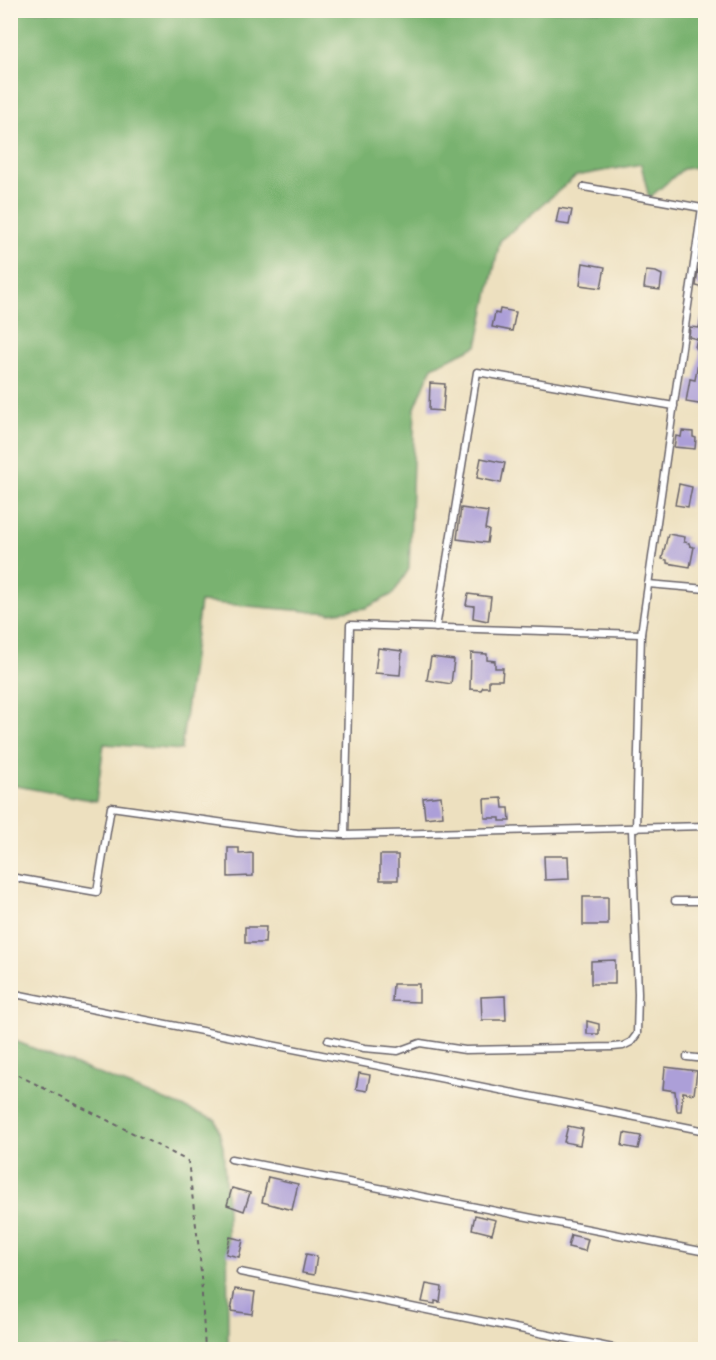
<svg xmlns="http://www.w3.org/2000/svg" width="716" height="1360" font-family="'Gentium Book Plus',serif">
  <rect width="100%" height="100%" fill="#fcf5e5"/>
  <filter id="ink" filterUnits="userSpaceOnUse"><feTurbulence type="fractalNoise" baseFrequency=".0167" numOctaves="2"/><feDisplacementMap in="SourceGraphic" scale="12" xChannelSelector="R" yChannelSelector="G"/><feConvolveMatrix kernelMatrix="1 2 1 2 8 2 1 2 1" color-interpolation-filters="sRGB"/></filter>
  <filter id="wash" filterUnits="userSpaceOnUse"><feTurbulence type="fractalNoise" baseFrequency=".008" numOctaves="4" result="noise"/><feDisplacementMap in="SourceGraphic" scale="24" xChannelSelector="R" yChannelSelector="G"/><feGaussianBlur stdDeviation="1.35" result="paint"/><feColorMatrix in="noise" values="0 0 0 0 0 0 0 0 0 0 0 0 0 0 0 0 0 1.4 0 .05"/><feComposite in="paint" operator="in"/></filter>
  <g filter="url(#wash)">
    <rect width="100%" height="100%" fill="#ede0bf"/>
    <g fill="#79b270" stroke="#4e6a56" stroke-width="1.5">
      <polygon points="10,11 705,11 705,166 683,169 649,198 641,164 576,176 500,241 477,346 432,367 415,408 409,569 393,594 366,608 330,613 200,602 181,750 104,744 96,801 11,785"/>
      <polygon points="10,1039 216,1120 223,1147 227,1205 228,1349 11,1349"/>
    </g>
    <g id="blocks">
      <g fill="#ac9fd8">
        <polygon points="559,208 572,210 569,225 556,223"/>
        <polygon points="583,263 605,267 601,288 580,285"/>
        <polygon points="698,270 705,271 705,288 696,286"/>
        <polygon points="646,271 656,272 662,275 660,290 644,288"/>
        <polygon points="500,309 516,312 512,331 492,327 495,313 499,314"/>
        <polygon points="701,318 705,319 705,405 686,402 690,379 695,380 700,351 695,348 697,339 689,337 690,327 699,328"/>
        <polygon points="430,383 445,384 443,411 429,410"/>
        <polygon points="682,431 693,432 693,437 696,438 695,449 674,447 676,436 681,437"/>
        <polygon points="481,458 505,463 501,483 477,478"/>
        <polygon points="679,484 692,487 688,507 675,505"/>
        <polygon points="461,508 488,512 485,529 489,530 487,543 457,539"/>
        <polygon points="668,534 685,537 684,542 689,543 690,546 694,547 690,567 667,563 667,560 662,559"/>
        <polygon points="468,594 491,597 488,621 473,618 474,606 466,605"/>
        <polygon points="378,648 402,651 400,675 375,673"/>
        <polygon points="471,653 487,654 487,660 495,661 495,668 503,668 502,680 489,680 489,687 483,687 481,690 470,689"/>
        <polygon points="431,657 454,660 451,684 427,680"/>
        <polygon points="441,796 443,816 425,818 423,798"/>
        <polygon points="502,798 503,808 509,808 510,821 500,821 500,818 485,818 484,799"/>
        <polygon points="228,848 239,848 239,854 253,853 253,876 228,877"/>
        <rect x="380" y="855" width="18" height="25"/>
        <polygon points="544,856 568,856 569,879 545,880"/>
        <rect x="583" y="897" width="25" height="28"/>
        <polygon points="245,927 266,927 265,943 245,943"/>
        <polygon points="615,960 615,984 591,984 591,961"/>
        <polygon points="393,984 419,984 419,1002 392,1001"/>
        <polygon points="505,996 506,1020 482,1020 481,997"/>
        <polygon points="587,1021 599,1024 599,1034 587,1034"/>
        <polygon points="665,1067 697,1071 694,1094 683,1092 681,1111 677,1111 675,1091 663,1089"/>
        <polygon points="359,1073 370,1075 367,1091 356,1089"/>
        <polygon points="568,1126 583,1129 580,1145 564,1142"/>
        <polygon points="624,1133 641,1136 638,1149 622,1146"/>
        <polygon points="268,1177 298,1184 292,1210 262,1202"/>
        <polygon points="232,1188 250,1193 244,1211 227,1205"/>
        <polygon points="475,1215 496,1220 492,1234 472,1229"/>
        <polygon points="571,1235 588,1239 585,1251 568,1247"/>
        <polygon points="230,1237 243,1240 239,1257 226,1254"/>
        <polygon points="306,1254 317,1256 314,1275 302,1273"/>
        <polygon points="426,1284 442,1287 440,1302 435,1301 435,1304 422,1302"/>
        <polygon points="235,1289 255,1292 252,1314 231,1311"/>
      </g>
    </g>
  </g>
  <g filter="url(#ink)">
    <use href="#blocks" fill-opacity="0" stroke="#696469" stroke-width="1.5"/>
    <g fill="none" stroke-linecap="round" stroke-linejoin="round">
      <defs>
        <g id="lane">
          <polyline points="584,187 702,208 641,634 636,829"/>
          <polyline points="648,584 706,589"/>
          <polyline points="436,628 477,372 674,406"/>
          <polyline points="345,835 350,625 641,634"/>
          <polyline points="10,877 97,892 111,807 297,833 345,835 706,826"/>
          <polyline points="675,901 706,901"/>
          <polyline points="10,993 706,1131"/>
          <polyline points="328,1040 364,1048 398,1051 420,1043 465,1050 613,1047 623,1046 631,1042 637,1034 638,994 632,829"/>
          <polyline points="687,1057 706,1059"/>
          <polyline points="231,1159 706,1252"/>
          <polyline points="240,1272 623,1350"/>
        </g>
      </defs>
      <use href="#lane" stroke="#696469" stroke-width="9"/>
      <polyline stroke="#696469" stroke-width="2" stroke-dasharray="4.5 4.5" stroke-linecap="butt" points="10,1071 188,1161 200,1258 205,1350"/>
      <use href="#lane" stroke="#fff" stroke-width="6"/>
    </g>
  </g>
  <rect width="716" height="1360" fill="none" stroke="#fcf5e5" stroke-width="36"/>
</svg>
